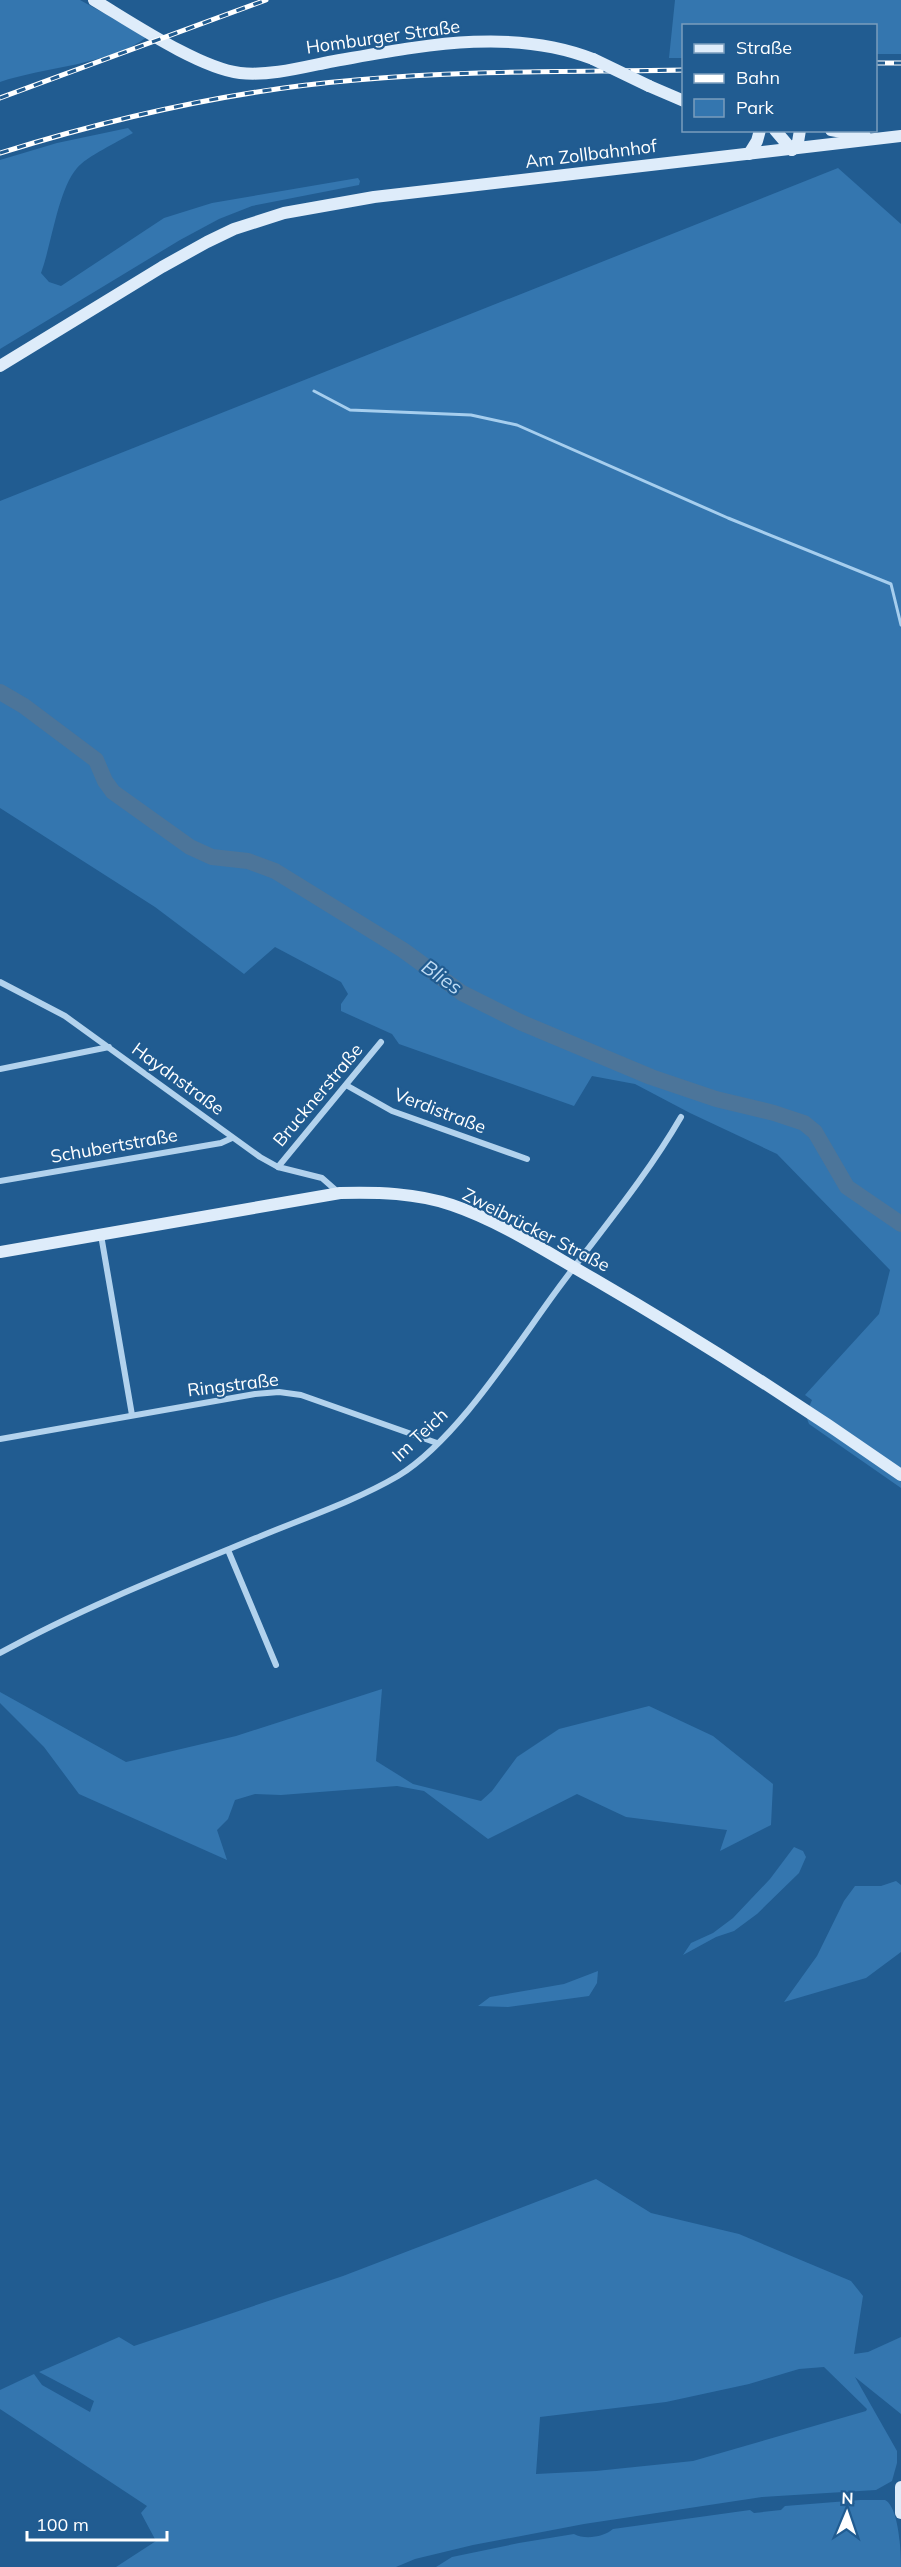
<svg xmlns="http://www.w3.org/2000/svg" width="901" height="2567" font-family="Mulish,sans-serif">
  <rect width="100%" height="100%" fill="#215c91"/>
  <g fill="#3476af" fill-rule="evenodd">
    <path d="M0,0H80L147,37C110,65 43,67 0,82Z"/>
    <polygon points="675,0 901,0 901,54 876,54 876,26 684,26 683,58 669,58"/>
    <path d="M128,128L133,133C119,141 86,157 77,168C58,190 52,243 41,273L49,282L61,286L164,218L212,203L358,178L360,181L359,185L252,206L219,219L180,240L0,349V160L57,143Z"/>
    <polygon points="838,168 901,224 901,1470 809,1407 812,1400 805,1395 879,1314 890,1270 777,1154 690,1113 635,1084 592,1076 574,1106 399,1044 392,1034 341,1011 341,1004 348,994 341,982 275,947 244,974 155,907 0,808 0,501"/>
    <polygon points="806,1416 901,1481 901,1488 809,1424"/>
    <polygon points="382,1689 376,1761 413,1784 481,1801 492,1791 517,1757 559,1729 649,1706 713,1736 773,1784 771,1825 720,1851 727,1830 626,1817 577,1794 488,1839 424,1791 397,1786 281,1795 255,1794 235,1800 228,1819 217,1830 227,1860 79,1794 44,1747 0,1703 0,1692 126,1762 236,1736"/>
    <polygon points="794,1847 803,1851 806,1857 799,1873 757,1914 734,1931 716,1937 683,1955 691,1943 713,1933 733,1918 770,1879"/>
    <polygon points="896,1881 901,1885 901,1952 866,1978 784,2002 817,1956 844,1901 855,1886 881,1886"/>
    <polygon points="598,1971 597,1983 589,1996 508,2007 478,2006 490,1997 564,1984"/>
    <path d="M596,2179L651,2213L739,2234L851,2281L863,2296L854,2354L868,2352L901,2337V2414L855,2377L897,2451V2463L892,2481L876,2490L762,2497L584,2524L473,2545L415,2559L396,2567H116L156,2541L141,2513L147,2506L0,2409V2390L34,2374L42,2385L90,2412L94,2401L39,2372L119,2337L134,2346L343,2276ZM824,2367L867,2409L866,2411L693,2461L596,2471L536,2474L540,2417L666,2402L749,2384L799,2369Z"/>
    <path d="M860,2500H885C899,2507 901,2552 901,2567H436L452,2557L519,2543L574,2534C585,2540 604,2537 613,2529L750,2510L754,2513L781,2510L785,2506Z"/>
  </g>
  <g fill="none" stroke-linecap="round" stroke-linejoin="round">
    <polyline stroke="#a6ceee" stroke-width="3" points="314,391 350,410 471,415 517,425 728,518 891,584 901,625"/>
    <polyline stroke="#4c759a" stroke-width="16" points="0,692 24,706 96,760 105,781 113,792 190,847 212,857 248,861 275,871 403,950 462,993 520,1022 651,1077 716,1099 774,1113 804,1123 815,1132 847,1187 901,1224"/>
    <g stroke="#b2d2ed" stroke-width="6">
      <polyline points="0,982 65,1016 260,1157 278,1167 322,1178 339,1193"/>
      <polyline points="0,1069 109,1047"/>
      <polyline points="346,1085 392,1111 527,1159"/>
      <polyline points="278,1167 381,1042"/>
      <polyline points="0,1181 221,1143 232,1138"/>
      <polyline points="101,1235 132,1415"/>
      <polyline points="0,1439 255,1394 279,1392 301,1395 437,1443"/>
      <polyline points="228,1550 276,1665"/>
      <path d="M0,1653C83,1607 173,1572 261,1536C307,1517 355,1501 398,1476C457,1440 515,1347 557,1290C599,1233 645,1179 681,1117"/>
    </g>
    <g stroke="#deecfa" stroke-width="12">
      <path d="M94,0C131,22 199,68 240,73C269,76 300,68 329,62C416,47 509,26 593,59"/>
      <polyline points="649,86 684,101"/>
      <polyline points="775,130 792,150"/>
      <polyline points="831,130 865,136"/>
      <polyline points="792,150 798,142 800,130"/>
      <polyline points="749,154 757,141 760,130"/>
      <polyline points="0,366 162,267 207,242 234,229 284,213 374,197 901,136"/>
      <path d="M0,1252L340,1193C378,1192 416,1193 452,1205C502,1222 548,1253 594,1279C699,1340 801,1405 901,1475"/>
      <polyline points="901,2487 901,2513"/>
    </g>
    <defs>
      <g id="rail">
        <polyline points="876,63 901,63"/>
        <polyline points="0,98 266,0"/>
        <path d="M0,153C116,117 235,90 356,80C465,70 574,72 684,70"/>
      </g>
    </defs>
    <use href="#rail" stroke="#fff" stroke-width="5"/>
    <use href="#rail" stroke="#215c91" stroke-width="3" stroke-dasharray="9" stroke-linecap="butt"/>
    <polyline stroke="#deecfa" stroke-width="12" points="593,59 649,86"/>
  </g>
  <g text-anchor="middle" stroke-width="4.5" stroke-linejoin="round" paint-order="stroke">
    <g font-size="18" fill="#fff" stroke="#215c91">
      <text transform="translate(383 37) rotate(-8)" y="6">Homburger Straße</text>
      <text transform="translate(591 154) rotate(-7)" y="6">Am Zollbahnhof</text>
      <text transform="translate(178 1079) rotate(36)" y="6">Haydnstraße</text>
      <text transform="translate(318 1095) rotate(-50)" y="6">Brucknerstraße</text>
      <text transform="translate(440 1111) rotate(21)" y="6">Verdistraße</text>
      <text transform="translate(114 1146) rotate(-10)" y="6">Schubertstraße</text>
      <text transform="translate(536 1230) rotate(27)" y="6">Zweibrücker Straße</text>
      <text transform="translate(233 1385) rotate(-7)" y="6">Ringstraße</text>
      <text transform="translate(420 1435) rotate(-43)" y="6">Im Teich</text>
    </g>
    <g font-size="20" font-style="italic" fill="#bedbf4" stroke="#215c91">
      <text transform="translate(442 977) rotate(35)" y="7">Blies</text>
    </g>
  </g>
  <rect x="682" y="24" width="195" height="108" fill="#215c91" stroke="#7a9dbd" stroke-width="1.5"/>
  <rect x="694" y="44" width="30" height="9" fill="#deecfa" stroke="#7a9dbd" stroke-width="1.5"/>
  <text x="736" y="54" font-size="18" fill="#ffffff">Straße</text>
  <rect x="694" y="74" width="30" height="9" fill="#ffffff" stroke="#7a9dbd" stroke-width="1.5"/>
  <text x="736" y="84" font-size="18" fill="#ffffff">Bahn</text>
  <rect x="694" y="99" width="30" height="18" fill="#3476af" stroke="#7a9dbd" stroke-width="1.5"/>
  <text x="736" y="114" font-size="18" fill="#ffffff">Park</text>
  <g transform="translate(847 2513) rotate(2)" stroke="#215c91" stroke-width="4.5" paint-order="stroke">
  <path d="M0-4.5L10 22L0 15L-10 22Z" fill="#ffffff"/>
  <text y="-9" font-size="16" font-weight="bold" text-anchor="middle" fill="#ffffff">N</text>
  </g>
  <path d="M27 2531v9h140v-9" fill="none" stroke="#ffffff" stroke-width="3"/>
  <text x="36" y="2531" font-size="18" fill="#ffffff" stroke="#215c91" stroke-width="4.5" paint-order="stroke">100 m</text>
</svg>
